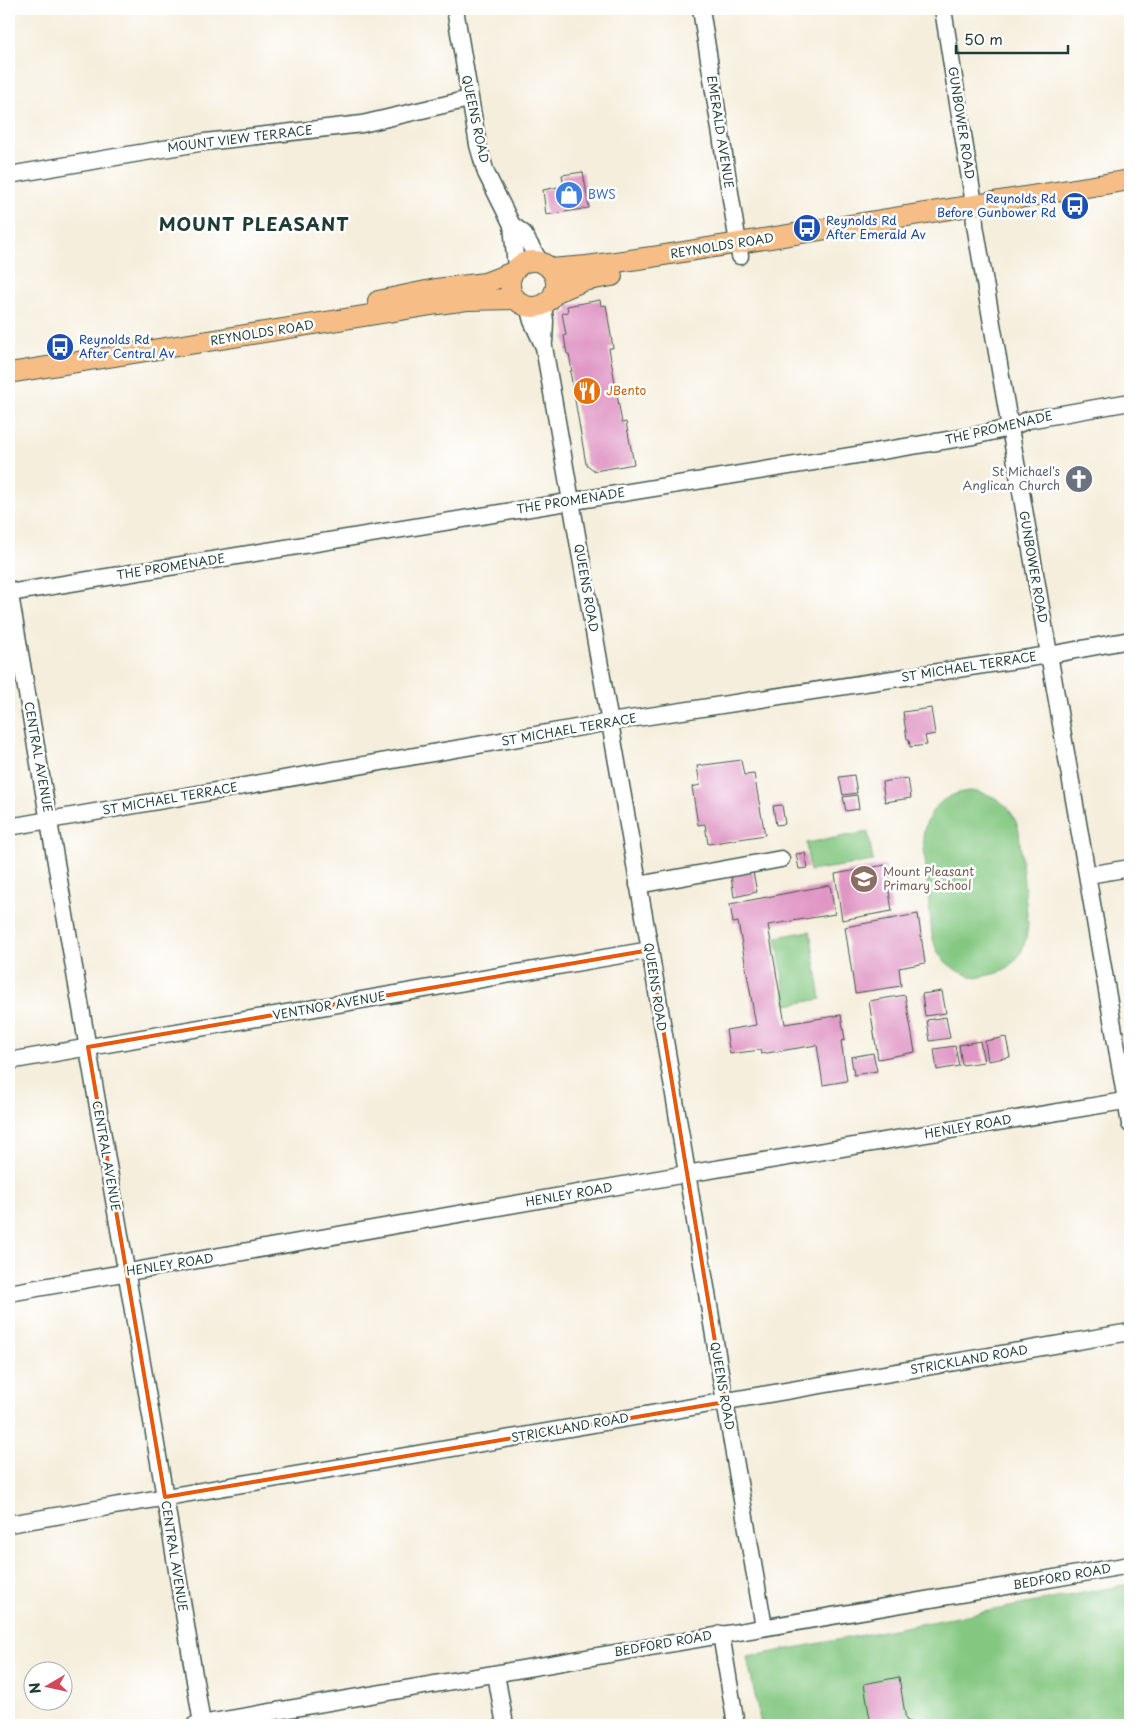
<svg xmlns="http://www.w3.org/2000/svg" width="1139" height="1734" font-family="'Playpen Sans',sans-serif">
  <rect width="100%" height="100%" fill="#fff"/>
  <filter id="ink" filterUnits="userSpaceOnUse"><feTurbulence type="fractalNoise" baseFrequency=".02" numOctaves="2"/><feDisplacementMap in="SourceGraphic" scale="10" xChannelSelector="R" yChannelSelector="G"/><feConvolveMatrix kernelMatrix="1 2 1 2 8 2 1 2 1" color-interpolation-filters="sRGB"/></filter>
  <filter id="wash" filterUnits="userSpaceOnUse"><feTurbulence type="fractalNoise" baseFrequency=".0096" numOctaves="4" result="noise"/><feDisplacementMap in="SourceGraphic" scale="20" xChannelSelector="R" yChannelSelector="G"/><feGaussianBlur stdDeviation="1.12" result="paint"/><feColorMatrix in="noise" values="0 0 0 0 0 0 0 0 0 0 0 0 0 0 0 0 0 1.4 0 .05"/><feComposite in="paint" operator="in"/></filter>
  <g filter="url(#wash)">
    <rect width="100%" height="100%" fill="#f5eedc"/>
    <g fill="#83c780" stroke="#51825a">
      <path d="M969,791C994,792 1013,806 1019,831L1028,924L1026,939L1021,953L1010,966L998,973L981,977L970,976L956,970L943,960L936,949L932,935L923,837C926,811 943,794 969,791Z"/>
      <polygon points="868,832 873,861 810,871 806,843"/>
      <polygon points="810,931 821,999 787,1005 776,937"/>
      <polygon points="1130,1584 1130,1725 761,1725 747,1657"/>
    </g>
    <g id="blocks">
      <g fill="#e097c5">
        <polygon points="583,172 589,208 546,215 543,190 564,186 562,175"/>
        <polygon points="600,300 601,306 606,305 613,348 609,348 622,423 626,422 634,464 595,471 586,464 570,371 572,371 569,354 567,354 564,336 566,335 562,313 568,312 567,306"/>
        <polygon points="931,708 935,734 925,736 927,745 910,747 909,739 907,739 903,712"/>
        <polygon points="741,760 744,775 754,774 765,835 708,844 705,824 698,825 692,787 700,785 697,766"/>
        <polygon points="854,775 857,793 843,795 839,777"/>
        <polygon points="908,778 911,798 885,802 882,782"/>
        <polygon points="857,795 859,809 846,811 843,797"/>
        <polygon points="782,805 785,824 776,825 773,806"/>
        <polygon points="805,853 808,868 799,869 796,854"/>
        <polygon points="885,865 892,911 842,920 835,874"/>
        <polygon points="753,872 757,892 734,897 731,876"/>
        <polygon points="830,885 835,914 768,925 785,1024 841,1015 845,1040 841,1041 847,1081 823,1085 817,1045 761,1054 760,1050 730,1054 726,1030 756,1025 738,922 733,923 730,904"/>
        <polygon points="918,914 925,963 899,968 901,986 855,993 845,927"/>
        <polygon points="942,991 946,1013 925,1016 922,994"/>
        <polygon points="905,995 915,1052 878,1059 869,1001"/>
        <polygon points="946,1017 950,1038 930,1041 927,1020"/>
        <polygon points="1006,1037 1010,1057 988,1061 985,1041"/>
        <polygon points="980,1041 984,1062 962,1065 959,1045"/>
        <polygon points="955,1046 959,1066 937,1070 934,1049"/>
        <polygon points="873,1053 877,1071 854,1075 851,1057"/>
        <polygon points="899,1677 906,1720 916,1725 871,1725 864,1684"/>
      </g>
    </g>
  </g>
  <g filter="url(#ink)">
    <use href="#blocks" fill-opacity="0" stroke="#3f584d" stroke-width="1"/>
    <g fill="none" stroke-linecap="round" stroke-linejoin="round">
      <defs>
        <g id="minor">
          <polyline points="455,9 478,145 486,173 512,225 523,233 540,262"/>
          <polyline points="701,9 740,256"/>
          <polyline points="943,9 974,204 975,225 1130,1124"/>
          <polyline points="9,175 205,142 362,124 469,99"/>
          <polyline points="512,225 516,267"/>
          <polyline points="543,304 545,321 544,342"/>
          <polyline points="528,306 532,321 544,347 571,501 650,950 725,1402 764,1627"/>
          <polyline points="9,589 165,1497 202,1724"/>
          <polyline points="9,593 973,436 1009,428 1028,420 1130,402"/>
          <polyline points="9,827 610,722 1049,655 1130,640"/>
          <polyline points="1088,875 1130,868"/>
          <polyline points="638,885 781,859"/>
          <polyline points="9,1061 650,950"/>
          <polyline points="9,1293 686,1174 1130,1100"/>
          <polyline points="9,1524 1130,1332"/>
          <polyline points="721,1634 736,1725"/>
          <polyline points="496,1674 505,1725"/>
          <polyline points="195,1725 1130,1565"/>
        </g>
        <g id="major">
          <circle cx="533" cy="284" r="23"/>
          <polyline points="550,269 587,266 652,257 1130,180"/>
          <polyline points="554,293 583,281 612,276"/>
          <polyline points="378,301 436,289 485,283 513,272"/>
          <polyline points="9,373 438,304 467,300 516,299"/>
        </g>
      </defs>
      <use href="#minor" stroke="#3f584d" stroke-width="19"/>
      <use href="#major" stroke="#3f584d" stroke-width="22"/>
      <use href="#minor" stroke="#fff" stroke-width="16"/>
      <use href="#major" stroke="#f6be86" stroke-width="20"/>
    </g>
  </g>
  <path fill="none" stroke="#e8590c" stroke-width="4" stroke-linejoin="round" d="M650,950L725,1402L165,1497L88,1047Z"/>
  <defs>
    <symbol id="shop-disc" viewBox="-11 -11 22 22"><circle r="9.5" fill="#3f7fe0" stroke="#fff"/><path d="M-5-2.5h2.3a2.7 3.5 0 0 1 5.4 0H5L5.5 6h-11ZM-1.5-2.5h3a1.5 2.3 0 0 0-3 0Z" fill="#fff"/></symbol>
    <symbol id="bus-disc" viewBox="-11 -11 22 22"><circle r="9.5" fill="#1a4fb4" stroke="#fff"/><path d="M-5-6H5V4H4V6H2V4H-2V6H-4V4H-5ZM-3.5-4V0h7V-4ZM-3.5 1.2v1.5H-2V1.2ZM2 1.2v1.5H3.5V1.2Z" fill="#fff"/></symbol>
    <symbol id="restaurant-disc" viewBox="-11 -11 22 22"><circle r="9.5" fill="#e8710a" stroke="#fff"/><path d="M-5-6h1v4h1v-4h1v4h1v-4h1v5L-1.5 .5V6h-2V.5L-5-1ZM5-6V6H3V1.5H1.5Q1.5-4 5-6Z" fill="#fff"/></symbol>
    <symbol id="church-disc" viewBox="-11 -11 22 22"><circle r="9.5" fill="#6b7280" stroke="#fff"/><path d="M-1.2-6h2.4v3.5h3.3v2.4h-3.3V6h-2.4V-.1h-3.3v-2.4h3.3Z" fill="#fff"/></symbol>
    <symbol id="school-disc" viewBox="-11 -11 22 22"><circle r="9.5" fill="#8d6e63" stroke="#fff"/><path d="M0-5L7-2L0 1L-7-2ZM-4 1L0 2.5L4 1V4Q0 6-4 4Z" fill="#fff"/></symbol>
  </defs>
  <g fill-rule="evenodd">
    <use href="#shop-disc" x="553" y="179" width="32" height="32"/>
    <use href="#bus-disc" x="1059" y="190" width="32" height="32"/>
    <use href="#bus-disc" x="791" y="212" width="32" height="32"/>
    <use href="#bus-disc" x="44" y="331" width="32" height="32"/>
    <use href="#restaurant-disc" x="571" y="375" width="32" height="32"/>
    <use href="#church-disc" x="1063" y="463" width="32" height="32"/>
    <use href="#school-disc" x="848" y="863" width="32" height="32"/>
  </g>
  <g text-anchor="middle" stroke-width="5" stroke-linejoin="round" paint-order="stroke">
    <g font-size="12" fill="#1f3d34" stroke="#fff">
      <text transform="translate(475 119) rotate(78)" y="4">QUEENS ROAD</text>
      <text transform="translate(961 123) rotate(81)" y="4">GUNBOWER ROAD</text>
      <text transform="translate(720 132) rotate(81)" y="4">EMERALD AVENUE</text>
      <text transform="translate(240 139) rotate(-7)" y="4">MOUNT VIEW TERRACE</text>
      <text transform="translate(722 246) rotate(-9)" y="4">REYNOLDS ROAD</text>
      <text transform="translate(262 333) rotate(-9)" y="4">REYNOLDS ROAD</text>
      <text transform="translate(999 428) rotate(-13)" y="4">THE PROMENADE</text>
      <text transform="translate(571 501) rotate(-9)" y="4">THE PROMENADE</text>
      <text transform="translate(171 567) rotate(-9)" y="4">THE PROMENADE</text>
      <text transform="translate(1033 567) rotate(80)" y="4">GUNBOWER ROAD</text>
      <text transform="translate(586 588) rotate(80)" y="4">QUEENS ROAD</text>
      <text transform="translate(969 667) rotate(-9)" y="4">ST MICHAEL TERRACE</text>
      <text transform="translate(569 730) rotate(-10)" y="4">ST MICHAEL TERRACE</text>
      <text transform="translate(38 757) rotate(80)" y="4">CENTRAL AVENUE</text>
      <text transform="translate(170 799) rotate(-10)" y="4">ST MICHAEL TERRACE</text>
      <text transform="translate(655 987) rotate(81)" y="4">QUEENS ROAD</text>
      <text transform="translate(329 1006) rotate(-10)" y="4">VENTNOR AVENUE</text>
      <text transform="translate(968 1127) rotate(-10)" y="4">HENLEY ROAD</text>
      <text transform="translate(106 1156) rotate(80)" y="4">CENTRAL AVENUE</text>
      <text transform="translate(569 1195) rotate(-10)" y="4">HENLEY ROAD</text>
      <text transform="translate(170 1265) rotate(-9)" y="4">HENLEY ROAD</text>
      <text transform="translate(969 1360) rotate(-10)" y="4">STRICKLAND ROAD</text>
      <text transform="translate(722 1386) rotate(80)" y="4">QUEENS ROAD</text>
      <text transform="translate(570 1428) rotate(-10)" y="4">STRICKLAND ROAD</text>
      <text transform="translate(174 1556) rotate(81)" y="4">CENTRAL AVENUE</text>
      <text transform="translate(1062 1577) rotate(-10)" y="4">BEDFORD ROAD</text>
      <text transform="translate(663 1644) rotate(-10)" y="4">BEDFORD ROAD</text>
    </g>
    <g font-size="12" fill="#366cbe" stroke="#fff" text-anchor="start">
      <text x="588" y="199">BWS</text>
    </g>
    <g font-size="12" fill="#164399" stroke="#fff" text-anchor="start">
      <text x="1056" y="203" text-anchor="end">Reynolds Rd<tspan x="1056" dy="14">Before Gunbower Rd</tspan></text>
      <text x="826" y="225">Reynolds Rd<tspan x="826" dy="14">After Emerald Av</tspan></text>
      <text x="79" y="344">Reynolds Rd<tspan x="79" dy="14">After Central Av</tspan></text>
    </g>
    <g font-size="12" fill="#c56008" stroke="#fff" text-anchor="start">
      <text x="606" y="395">JBento</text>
    </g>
    <g font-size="12" fill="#5b616d" stroke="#fff" text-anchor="end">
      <text x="1060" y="476">St Michael's<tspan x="1060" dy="14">Anglican Church</tspan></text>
    </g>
    <g font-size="12" fill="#785e54" stroke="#fff" text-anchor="start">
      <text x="883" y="876">Mount Pleasant<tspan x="883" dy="14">Primary School</tspan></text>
    </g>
    <g font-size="18" font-weight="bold" letter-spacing="1" fill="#1f3d34" stroke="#fff">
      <text x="254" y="231">MOUNT PLEASANT</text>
    </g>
  </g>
  <rect width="1139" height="1734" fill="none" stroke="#fff" stroke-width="30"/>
  <g transform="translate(48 1686) rotate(261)"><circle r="24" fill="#ffffff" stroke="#a5b1ae"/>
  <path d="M0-4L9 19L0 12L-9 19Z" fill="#d1495b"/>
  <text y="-8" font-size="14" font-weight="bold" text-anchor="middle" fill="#1f3d34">N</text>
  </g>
  <path d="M956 45v8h112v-8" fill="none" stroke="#1f3d34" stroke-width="2.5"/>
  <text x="964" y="45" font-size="15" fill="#1f3d34" stroke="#ffffff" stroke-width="4" paint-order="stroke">50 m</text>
</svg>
